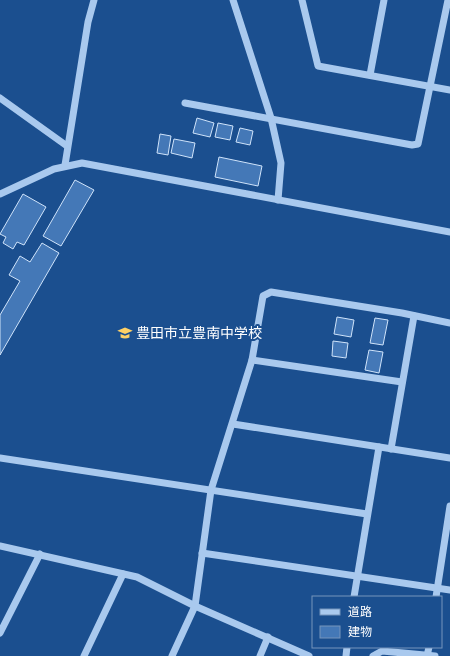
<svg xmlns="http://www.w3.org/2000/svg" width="450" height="656" font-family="Signika,'Noto Sans JP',sans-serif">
  <rect width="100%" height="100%" fill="#1b4f8f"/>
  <g fill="#4478b7" stroke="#cfe3fa">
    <polygon points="197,118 214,123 210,137 193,133"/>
    <polygon points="218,123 233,126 230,140 215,137"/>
    <polygon points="240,128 253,131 250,145 236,142"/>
    <polygon points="160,134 171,136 168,155 157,153"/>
    <polygon points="174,139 195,143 192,158 171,153"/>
    <polygon points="219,157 262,166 258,186 215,177"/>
    <polygon points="75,180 94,190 61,246 43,236"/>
    <polygon points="23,194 46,207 24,245 17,242 13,249 3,243 6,237 0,234"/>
    <polygon points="42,243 59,253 0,355 0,315 20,281 9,275 20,256 30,262"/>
    <polygon points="337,317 354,320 351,337 334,334"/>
    <polygon points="375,318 388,320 383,345 370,343"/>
    <polygon points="333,341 348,343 346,358 332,356"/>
    <polygon points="369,350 383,352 379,373 365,370"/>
  </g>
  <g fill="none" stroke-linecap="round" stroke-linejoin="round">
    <g stroke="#a9c9ee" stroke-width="7">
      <polyline points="233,0 271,118 281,163 278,200"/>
      <polyline points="302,0 318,66 450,90"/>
      <polyline points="370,75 384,0"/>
      <polyline points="0,98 67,146"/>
      <polyline points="185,103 412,145 418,144 448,0"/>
      <polyline points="65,165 88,22 94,0"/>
      <polyline points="0,194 54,169 82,163 450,232"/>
      <polyline points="252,360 402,382"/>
      <polyline points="233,424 450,458"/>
      <polyline points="391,449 414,316"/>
      <polyline points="0,458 367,514"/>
      <polyline points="0,546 137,577 195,606 309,656"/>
      <polyline points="202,553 450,590"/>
      <polyline points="354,597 379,447"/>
      <polyline points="436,597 450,506"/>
      <polyline points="0,633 40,554"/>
      <polyline points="84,656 123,574"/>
      <polyline points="172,656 195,606 211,490 252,360 263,296 271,292 402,313 450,323"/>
      <polyline points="260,656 268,637"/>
      <polyline points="346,656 347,647"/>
      <polyline points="373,656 382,651 435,656"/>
      <polyline points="427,656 429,647"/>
    </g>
  </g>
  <defs>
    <symbol id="school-bare" viewBox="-9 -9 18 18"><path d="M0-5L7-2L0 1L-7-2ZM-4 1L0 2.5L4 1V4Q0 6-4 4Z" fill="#ffd166" stroke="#1b4f8f" stroke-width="2.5" paint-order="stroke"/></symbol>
  </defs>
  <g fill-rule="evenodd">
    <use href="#school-bare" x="115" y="323" width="20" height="20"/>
  </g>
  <g text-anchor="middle" stroke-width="4" stroke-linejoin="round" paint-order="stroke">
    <g font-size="14" fill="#fff" stroke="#1b4f8f" text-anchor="start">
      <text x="136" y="338">豊田市立豊南中学校</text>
    </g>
  </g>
  <rect x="312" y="596" width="130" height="52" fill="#1b4f8f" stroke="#7695bc"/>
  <rect x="320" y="609" width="20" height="6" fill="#a9c9ee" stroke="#7695bc"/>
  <text x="348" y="616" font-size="12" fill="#ffffff">道路</text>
  <rect x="320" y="626" width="20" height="12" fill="#4478b7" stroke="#7695bc"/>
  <text x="348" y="636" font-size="12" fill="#ffffff">建物</text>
</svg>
